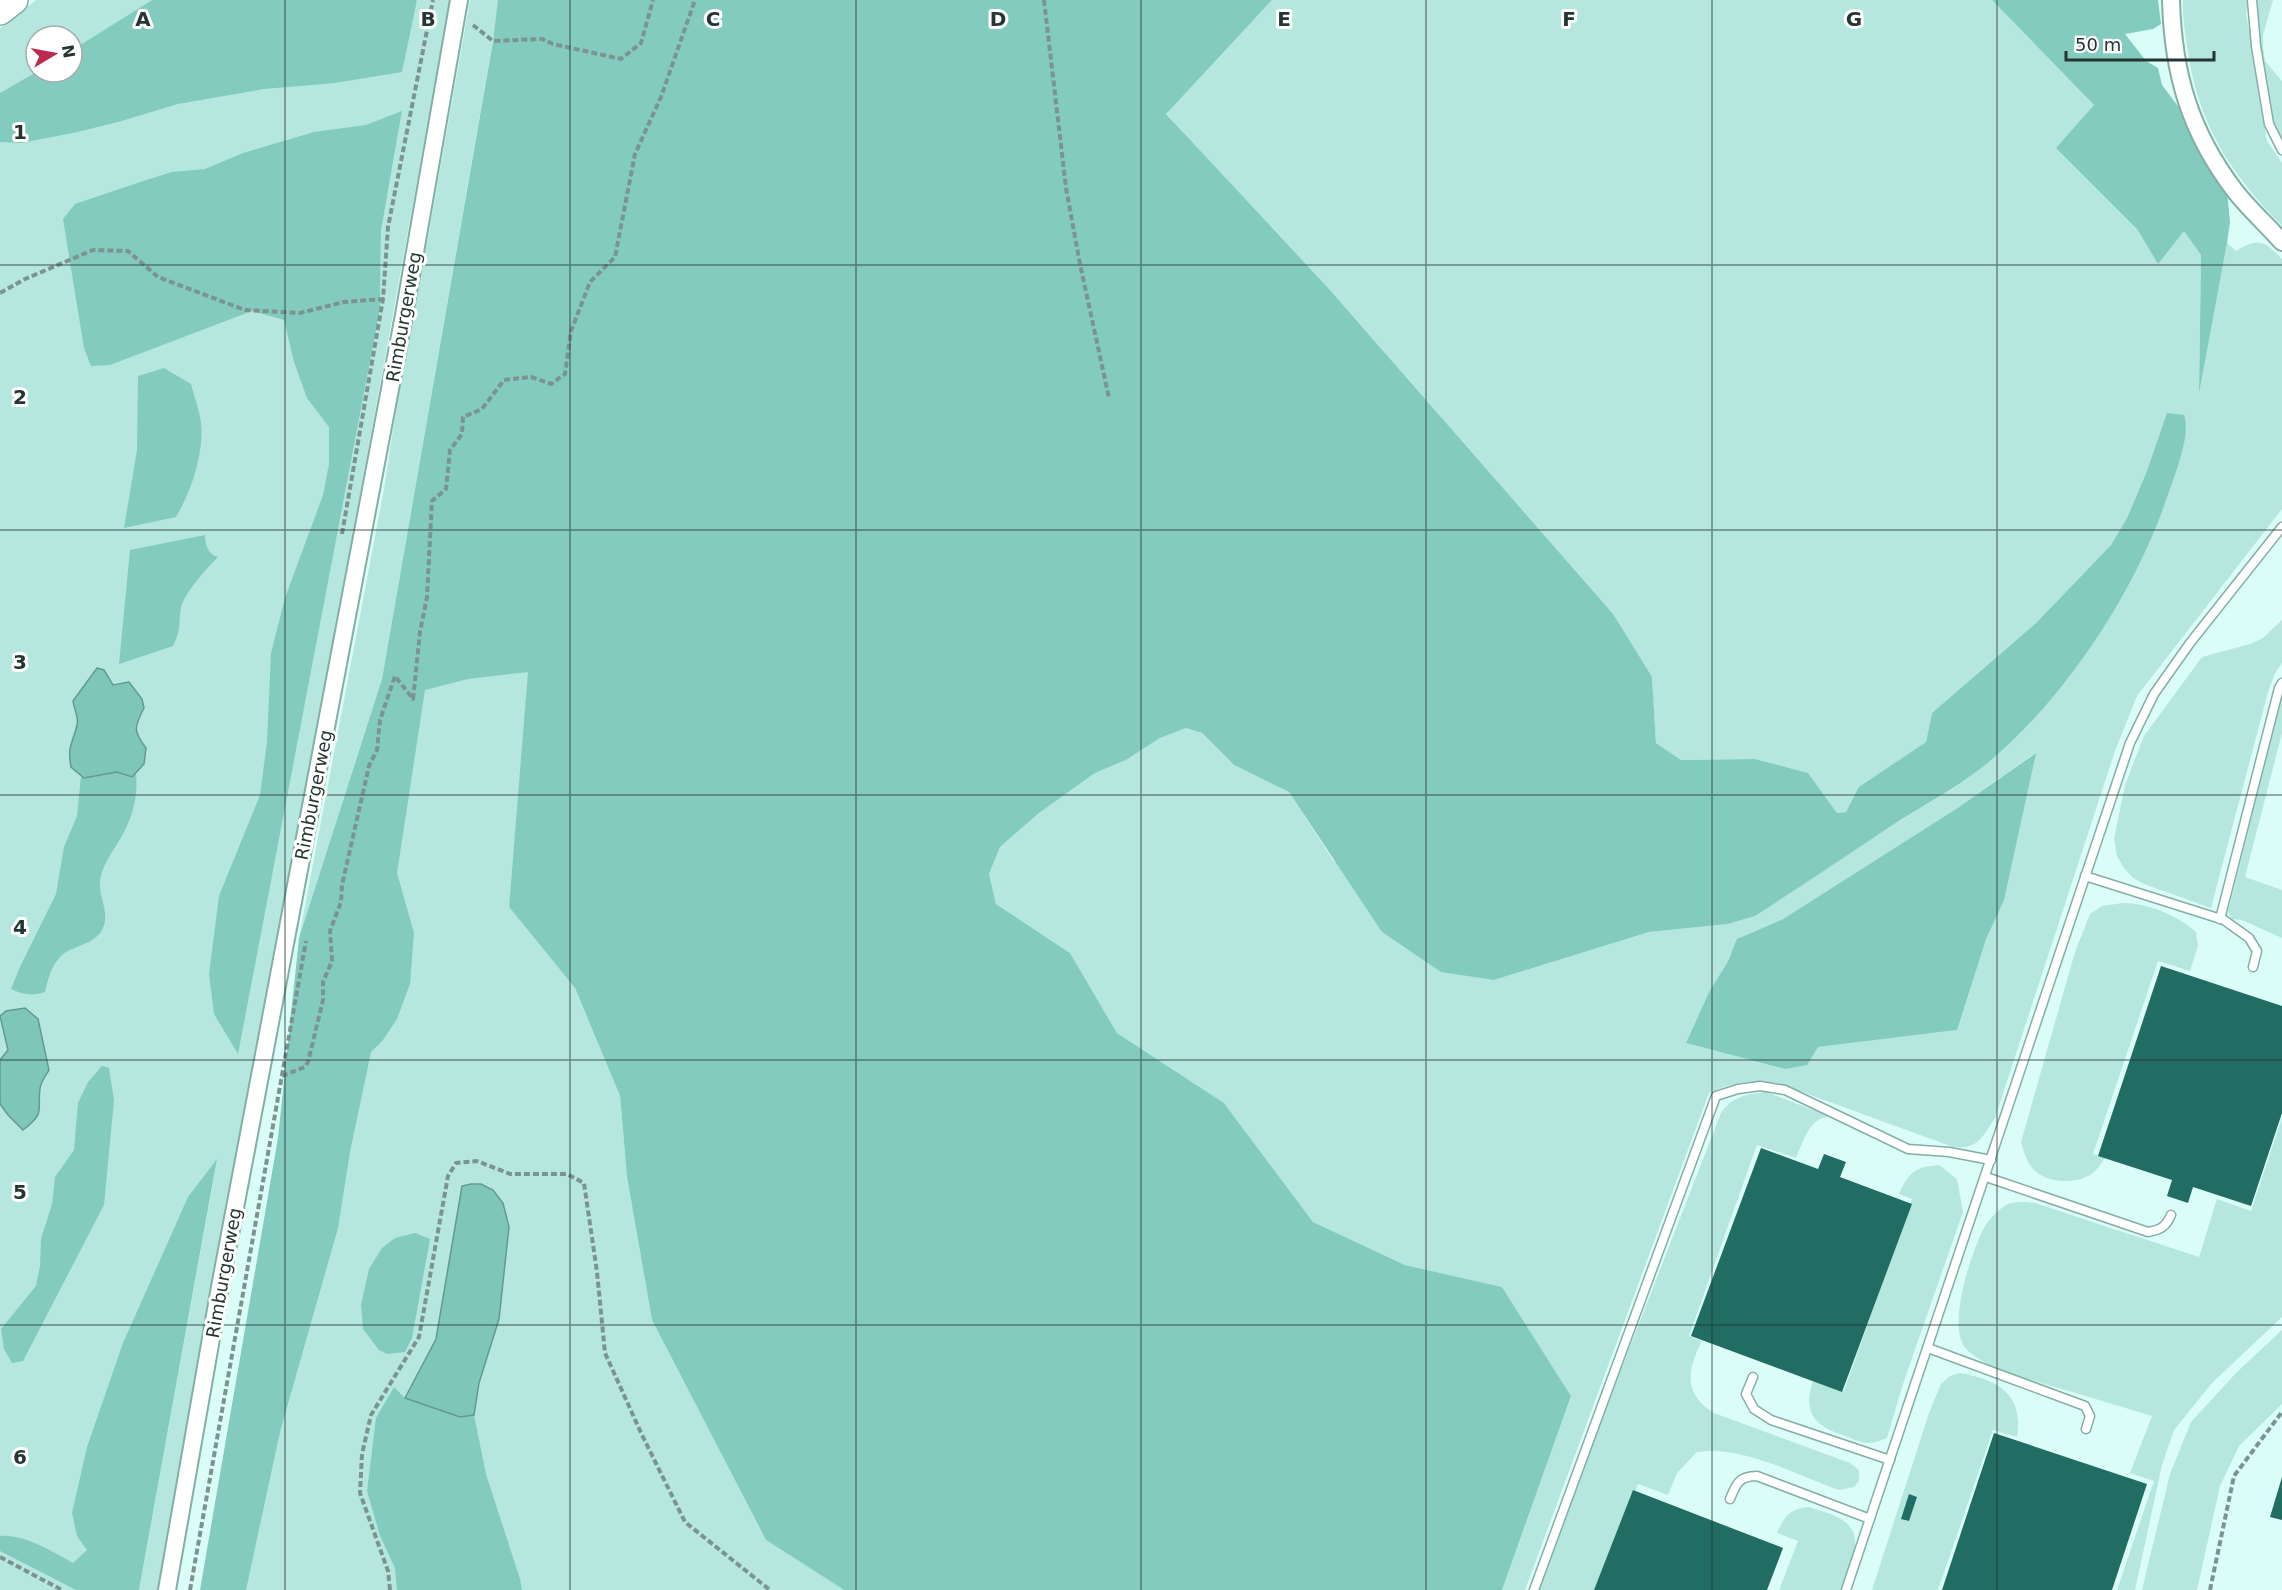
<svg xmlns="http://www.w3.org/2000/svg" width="2282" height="1590" font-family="'DejaVu Sans',sans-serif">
  <rect width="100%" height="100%" fill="#dbfdf7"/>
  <g fill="#b5e7de" fill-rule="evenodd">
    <polygon points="36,0 152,0 72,50 72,36 36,36 36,72 0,93 0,28"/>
    <path d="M417,0H450L161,1590H139L217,1161L120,1590H0V121L409,31ZM402,112L381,231L380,309L237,1053L338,451Z"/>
    <polygon points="470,0 498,0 497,16 382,679 299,938 384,489 403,363 427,243"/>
    <path d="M1272,0H1992L2094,105L2149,177L2201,255L2199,388L2227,243L2236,251C2259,237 2264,241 2282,259V509L2137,696L2115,751L1995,1118C1983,1136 1978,1150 1953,1147L1777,1083C1753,1080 1731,1082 1709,1093L1525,1590H1502L1571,1396L1502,1287L1405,1265L1313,1222L1224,1103L1117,1033L1070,953L996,904L989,874L1000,847L1039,813L1095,773L1126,760L1160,738L1186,728L1202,733L1234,765L1289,792L1333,860L1494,980L1649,932L1728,924L1755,916C1805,883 1855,850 1906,817C1931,801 1959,787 1982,767C2085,678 2158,557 2187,423L2145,476L2127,518L2111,545L2036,623L1932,713L1926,742L1860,787L1846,812L1837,813L1808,773L1755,759L1681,760L1656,743L1652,677L1166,113ZM2035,753L1949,1031L1818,1047L1785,1069L1686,1043L1709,992L1727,963L1730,954L1743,936L1783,919L1956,809Z"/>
    <path d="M2183,0H2248L2246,13L2267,141L2282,163V226C2229,172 2197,122 2187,46C2185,30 2182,16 2183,0Z"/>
    <polygon points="2253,0 2273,0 2263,35 2263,47 2265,61 2282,81 2282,146 2274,123 2258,42"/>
    <polygon points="2282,620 2282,663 2275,673 2268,692 2211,908 2144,884 2133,878 2124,868 2117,856 2114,839 2125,785 2144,736 2202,657 2250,644 2263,638"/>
    <polygon points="408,656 529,671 509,907 575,988 620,1096 627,1177 652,1320 766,1540 844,1590 219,1590"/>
    <polygon points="2282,694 2282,733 2245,877 2282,890 2282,938 2242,920 2232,919 2228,912"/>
    <path d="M2123,903C2148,903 2177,915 2196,932L2198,946L2190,971L2158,961L2093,1154L2105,1158C2101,1163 2098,1169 2093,1173C2076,1185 2046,1184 2032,1168C2026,1160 2024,1152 2021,1142L2075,952L2090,914L2102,906Z"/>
    <path d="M1766,1092L1829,1116C1808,1120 1804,1140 1796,1158L1757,1145L1689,1336L1702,1341C1687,1370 1683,1394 1714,1413L1850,1463L1859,1470V1481L1854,1487L1839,1490C1795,1475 1744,1445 1697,1452L1677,1473L1668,1495L1638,1484L1595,1590H1538L1594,1439L1721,1113C1732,1096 1748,1094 1766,1092Z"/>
    <path d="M2282,1118V1317L2212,1383L2174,1430L2162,1465L2135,1590H2117L2154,1481L2130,1473L2152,1416C2120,1406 2088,1397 2055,1387C2025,1378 1993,1372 1968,1351C1944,1330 1972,1250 1985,1226C1989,1219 2001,1207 2008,1204C2016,1201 2027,1202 2035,1203L2199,1257L2217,1199L2251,1211Z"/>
    <path d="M1939,1165L1957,1179L1963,1212L1903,1384L1887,1438C1866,1447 1862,1442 1842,1435C1813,1425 1803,1411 1813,1381L1844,1391L1912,1199L1899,1194C1909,1172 1915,1167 1939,1165Z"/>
    <polygon points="2282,1330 2282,1404 2239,1446 2220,1486 2197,1590 2142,1590 2170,1474 2191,1422 2236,1373"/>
    <path d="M1960,1373C1998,1379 2024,1395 2017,1437L1993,1430L1938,1590H1872L1929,1413L1941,1384L1950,1376Z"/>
    <path d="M1809,1507C1820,1511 1835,1514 1844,1521C1867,1538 1849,1569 1841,1590H1779L1798,1541L1777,1533C1784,1517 1790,1508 1809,1507Z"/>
  </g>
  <g fill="#83cbbf">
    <polygon points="152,0 417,0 402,72 335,83 264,89 178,104 118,122 73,133 21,143 0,142 0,93 36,72 72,72 72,50"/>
    <path d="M498,0H1272L1166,114L1328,288L1613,614L1652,677L1656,743L1681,760L1755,759L1808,773L1837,813L1846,812L1859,787L1926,742L1932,713L2036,623L2111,545L2127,518L2147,471L2167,413L2184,415C2192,435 2172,482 2165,503C2132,598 2059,707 1980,769C1954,789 1926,804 1899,821C1851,853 1803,885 1755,916L1728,924L1649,932L1494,980L1441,972L1382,932L1289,792L1234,765L1202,733L1186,728L1160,738L1126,760L1095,773L1039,813L1000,847L989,874L996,904L1070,953L1117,1033L1224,1103L1313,1222L1405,1265L1502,1287L1571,1396L1502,1590H844L766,1540L652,1320L627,1177L620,1096L575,988L509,907L528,672L468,679L425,690L397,873L414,933L410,984L397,1019L383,1040L371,1052L350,1152L338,1228L280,1432L246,1590H200L278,1138L299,938L382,679L493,41Z"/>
    <polygon points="1992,0 2158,0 2161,24 2153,29 2125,34 2146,61 2158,68 2162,85 2184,114 2227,191 2230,222 2227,243 2199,393 2201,255 2184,231 2158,264 2138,230 2056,148 2094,105"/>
    <polygon points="402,111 381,231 380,309 238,1054 214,1014 209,974 219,896 260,795 267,742 271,653 285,598 323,495 329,464 329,427 307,398 294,362 284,320 252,311 110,365 91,366 84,348 63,219 75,204 140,182 172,172 205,169 243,153 314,132 366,125"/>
    <path d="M164,368L191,384C194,397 200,411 201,424C204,454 191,492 176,517L124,528L137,450L138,376Z"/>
    <path d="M205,535C205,544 208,555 218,557C207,568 184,593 181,608C178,625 182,628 173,646L119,664L130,550Z"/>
    <polygon points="2036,753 2004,900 1986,939 1957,1030 1818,1047 1807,1065 1785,1069 1686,1043 1709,992 1727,963 1737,939 1783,919 1956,809"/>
    <path d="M117,772L131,777L136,772C138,795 134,813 123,834C115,849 101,865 100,883C99,898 110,913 103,928C95,945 74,945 62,955C51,965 48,979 45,992C32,996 23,995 11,989L20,967L56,894L64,847L77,816L81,776L84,778Z"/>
    <polygon points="102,1066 109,1068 114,1100 104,1205 23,1361 12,1363 4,1349 1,1329 36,1286 40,1266 41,1239 52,1204 55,1177 74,1150 78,1103 88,1082"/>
    <path d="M217,1159L139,1590H76L0,1551V1536C22,1533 54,1552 73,1563L87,1550L77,1536L72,1513L87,1447L123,1343L188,1197Z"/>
    <polygon points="415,1233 430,1239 412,1338 405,1352 387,1354 379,1350 363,1329 361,1305 369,1269 382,1248 395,1238"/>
    <polygon points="394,1387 405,1398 460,1417 474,1415 486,1474 520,1579 522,1590 397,1590 395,1568 380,1536 367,1491 376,1418"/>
  </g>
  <g fill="#7ec6b9" stroke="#639a90" stroke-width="1.5">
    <path d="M97,668L104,670L113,685L129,682L142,699L144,708C134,727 133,731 146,748L144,764L132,777L117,772L84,778L71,767C67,744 73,744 77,725C79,718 74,708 73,701Z"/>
    <path d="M25,1008L38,1019L49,1070C46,1075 41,1082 40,1088C37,1112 46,1112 23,1130L8,1115L0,1104V1060L8,1050L0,1016L6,1011Z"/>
    <polygon points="471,1184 481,1184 493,1190 503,1203 509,1227 499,1319 479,1383 474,1415 460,1417 405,1398 436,1339 462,1186"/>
  </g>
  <g fill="#226d63">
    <polygon points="2161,966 2282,1006 2282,1113 2251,1206 2193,1187 2188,1203 2167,1196 2172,1180 2098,1156"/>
    <polygon points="1761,1148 1818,1169 1824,1154 1846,1162 1840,1177 1912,1204 1842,1392 1691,1336"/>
    <polygon points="1994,1433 2147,1484 2112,1590 1942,1590"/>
    <polygon points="2282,1477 2282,1520 2270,1517"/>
    <polygon points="1633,1490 1783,1548 1767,1590 1594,1590"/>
    <polygon points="1909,1494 1917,1497 1909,1521 1901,1519"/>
  </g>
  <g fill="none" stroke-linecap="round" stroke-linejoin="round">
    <defs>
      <g id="service">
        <polyline points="2252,0 2256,46 2269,124 2282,150"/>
        <polyline points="2085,876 2224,920 2249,938 2257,951 2253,967"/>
        <polyline points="2220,919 2279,688 2282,683"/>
        <path d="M1986,1177L2148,1232C2160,1230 2166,1227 2171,1215"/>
        <polyline points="1928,1348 2085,1406 2090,1416 2086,1429"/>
        <polyline points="1753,1377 1746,1394 1754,1409 1771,1420 1890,1460"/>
        <path d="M1730,1499C1736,1484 1739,1476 1757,1476L1870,1519"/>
        <polyline points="1534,1590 1716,1096 1738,1089 1760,1086 1785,1090 1908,1149 1949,1152 1991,1160"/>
        <polyline points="1846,1590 2130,743 2154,694 2190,643 2282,527"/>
      </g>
      <g id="minor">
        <path d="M2171,0C2173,74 2190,132 2235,191C2249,209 2267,225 2282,242"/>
        <polyline points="167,1590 220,1287 404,315 459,0"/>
      </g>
      <polyline id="trunk" points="0,11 14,0"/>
    </defs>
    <use href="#service" stroke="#84aea6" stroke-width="11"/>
    <use href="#minor" stroke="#84aea6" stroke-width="20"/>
    <use href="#trunk" stroke="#84aea6" stroke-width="30"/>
    <g stroke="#7b9490" stroke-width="4" stroke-dasharray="6 3" stroke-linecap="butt">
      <polyline points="1044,0 1066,188 1080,264 1109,398"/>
      <polyline points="473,25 493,41 542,39 553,44 621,59 641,43 653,0"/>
      <polyline points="0,293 25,279 93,250 128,251 158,277 245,310 300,313 344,302 384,299"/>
      <polyline points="342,534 383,299 388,227 433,0"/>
      <polyline points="282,1076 305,1067 308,1062 323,1000 323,982 332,961 330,931 341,902 342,885 369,766 377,750 380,720 395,676 413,699 420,632 427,597 432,501 446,489 450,450 462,434 463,417 482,409 504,380 531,377 551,384 565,374 571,331 590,282 615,257 635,154 661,97 695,0"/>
      <polyline points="0,1557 62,1590"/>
      <polyline points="190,1590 306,941"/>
      <polyline points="390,1590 388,1571 360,1493 362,1454 371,1415 419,1337 448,1176 456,1163 477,1161 510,1174 567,1174 584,1183 597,1272 605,1353 642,1435 685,1522 770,1590"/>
      <polyline points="2210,1590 2234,1476 2282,1412"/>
    </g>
    <use href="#service" stroke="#fff" stroke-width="8"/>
    <use href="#minor" stroke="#fff" stroke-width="16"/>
    <use href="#trunk" stroke="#fff" stroke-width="27"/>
  </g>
  <path fill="none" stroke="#243532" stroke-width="1.5" stroke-opacity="0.55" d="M285,0V1590M570,0V1590M856,0V1590M1141,0V1590M1426,0V1590M1712,0V1590M1997,0V1590M0,265H2282M0,530H2282M0,795H2282M0,1060H2282M0,1325H2282"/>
  <g text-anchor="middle" stroke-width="6" stroke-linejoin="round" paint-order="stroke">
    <g font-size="18" fill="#243532" stroke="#fff">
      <text transform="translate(404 317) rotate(-80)" y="6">Rimburgerweg</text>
      <text transform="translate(314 795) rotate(-79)" y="6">Rimburgerweg</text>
      <text transform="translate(224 1273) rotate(-80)" y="6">Rimburgerweg</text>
    </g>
  </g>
  <g font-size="20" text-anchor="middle" font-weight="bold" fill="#243532" stroke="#fff" stroke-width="6" stroke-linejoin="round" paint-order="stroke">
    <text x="143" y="26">A</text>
    <text x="428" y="26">B</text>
    <text x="713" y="26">C</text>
    <text x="998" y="26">D</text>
    <text x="1284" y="26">E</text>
    <text x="1569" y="26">F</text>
    <text x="1854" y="26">G</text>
    <text x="20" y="139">1</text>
    <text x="20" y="404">2</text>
    <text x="20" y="669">3</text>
    <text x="20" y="934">4</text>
    <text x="20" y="1199">5</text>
    <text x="20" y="1464">6</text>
  </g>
  <g transform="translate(54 54) rotate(80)"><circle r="28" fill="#ffffff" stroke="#a7aead" stroke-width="1.5"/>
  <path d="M0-4.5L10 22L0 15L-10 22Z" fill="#bc2b4f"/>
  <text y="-9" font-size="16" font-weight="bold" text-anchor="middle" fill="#243532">N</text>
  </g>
  <path d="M2066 51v9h148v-9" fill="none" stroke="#243532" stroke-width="3"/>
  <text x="2075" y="51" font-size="18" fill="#243532" stroke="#ffffff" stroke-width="4.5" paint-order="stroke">50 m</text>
</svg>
